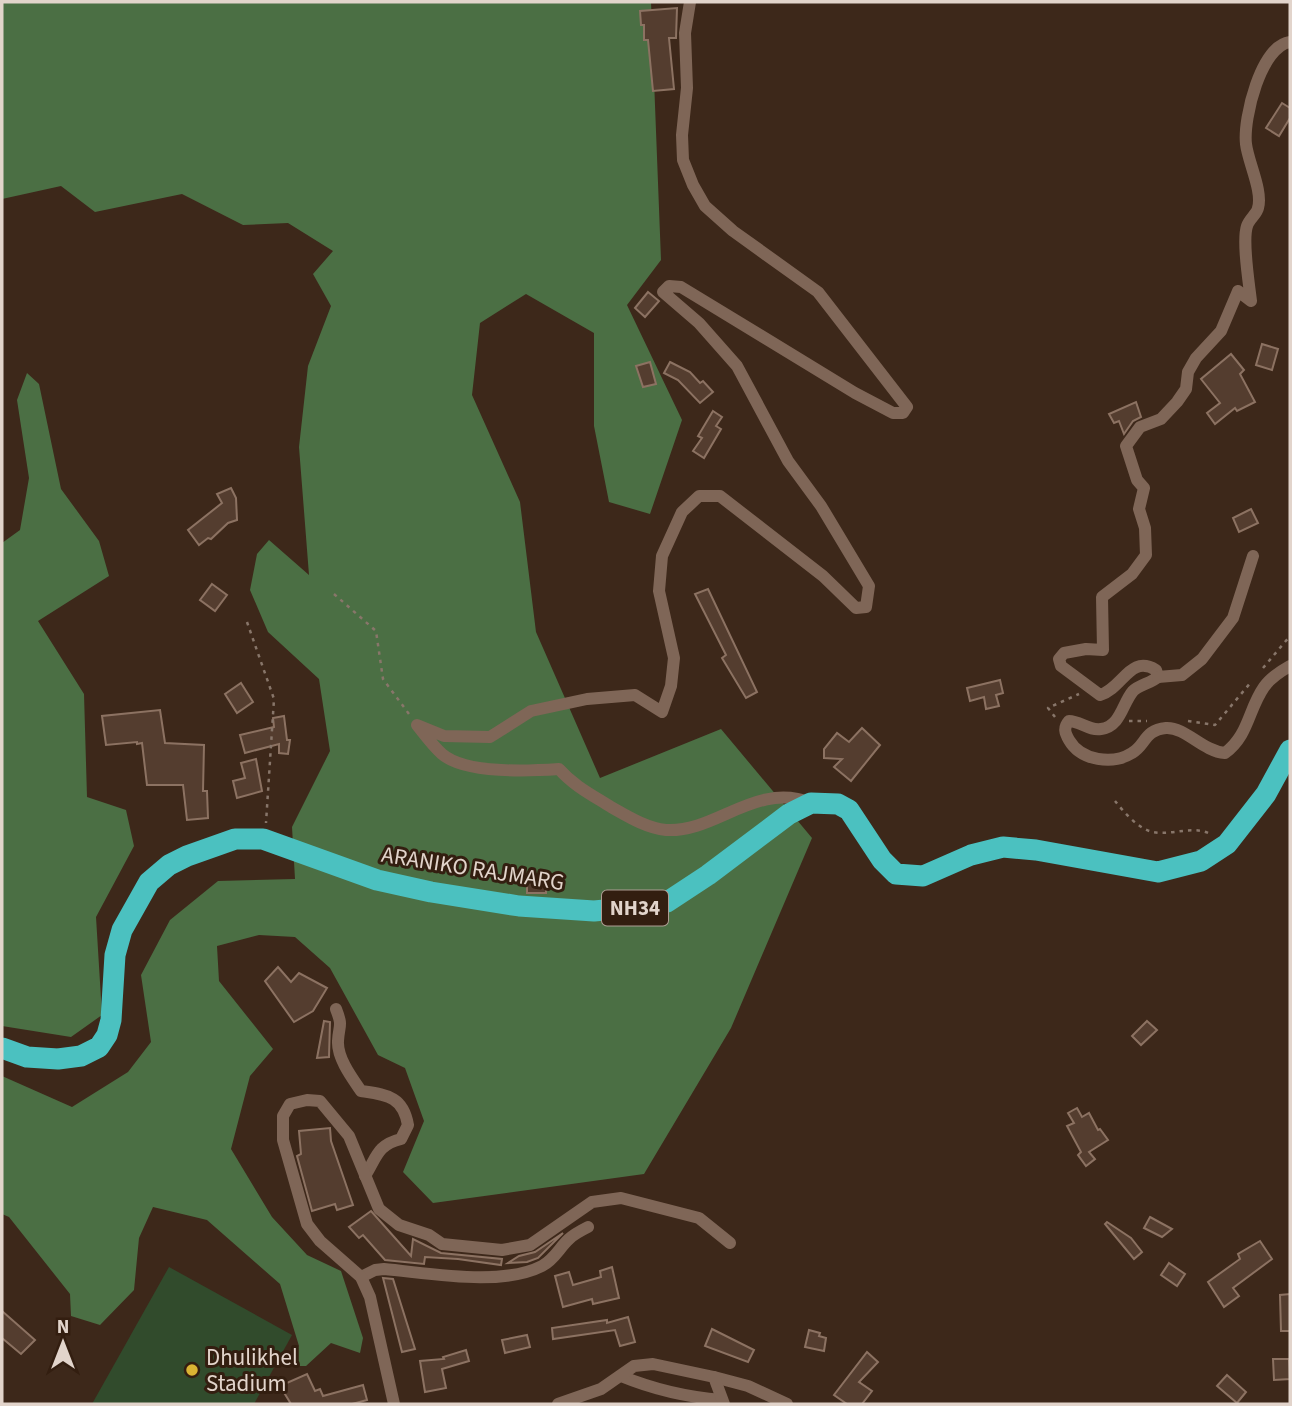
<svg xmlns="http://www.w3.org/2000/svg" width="1292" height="1406" font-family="'Source Sans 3',sans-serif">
  <rect width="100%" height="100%" fill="#3d281a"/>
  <polygon fill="#314b2c" points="169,1267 292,1335 254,1404 92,1404"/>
  <g fill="#4b6f44">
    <polygon points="2,2 651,2 661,260 627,305 682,420 650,514 609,502 594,426 594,333 526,294 480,323 472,395 520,502 536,632 600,778 721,729 812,838 731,1028 644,1174 433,1203 403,1172 424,1121 405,1068 378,1055 330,968 295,937 259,935 217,946 219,981 273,1049 250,1076 231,1149 272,1217 307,1255 341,1271 363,1338 360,1353 331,1343 306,1366 288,1366 299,1346 280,1284 207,1220 153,1207 139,1238 134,1290 100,1325 71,1316 70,1294 9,1217 2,1214 2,1076 72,1107 128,1072 151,1042 141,975 170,920 218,881 295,879 292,827 330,751 319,679 268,632 250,590 257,554 269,540 309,575 299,447 308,366 331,306 313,274 333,251 288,223 243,225 182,194 95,212 61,186 2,199"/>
    <polygon points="27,373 39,384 61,489 99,541 109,576 38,621 84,694 87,797 126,810 134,846 96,917 102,1015 71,1037 2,1026 2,543 20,530 29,478 17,400"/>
  </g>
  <g fill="#543d2f" stroke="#8c7262" stroke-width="2">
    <polygon points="677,8 676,38 669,38 674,89 653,91 648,40 644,40 644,25 641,25 640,11"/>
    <polygon points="1282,103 1290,108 1290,118 1279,136 1266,128"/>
    <polygon points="648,292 659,301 645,317 635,308"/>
    <polygon points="1262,344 1278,349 1272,370 1256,365"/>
    <polygon points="1231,354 1244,370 1240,374 1255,402 1237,411 1235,408 1215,424 1207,413 1220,403 1201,379"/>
    <polygon points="650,362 656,384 643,387 636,366"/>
    <polygon points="670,362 690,372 700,383 703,381 713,392 700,403 678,380 664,373"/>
    <polygon points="1136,402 1141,417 1133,421 1124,434 1119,421 1114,423 1109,414"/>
    <polygon points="713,411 722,417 716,426 721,429 704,458 693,451 702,438 698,436"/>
    <polygon points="231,488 236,498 237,520 228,523 211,539 208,538 199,545 188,530 222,503 217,494"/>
    <polygon points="1251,509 1258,523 1239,532 1233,518"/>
    <polygon points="212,584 227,595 215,611 200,600"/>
    <polygon points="708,589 757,692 746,698 722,658 726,655 695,594"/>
    <polygon points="1000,680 1003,693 996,695 999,706 986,709 984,697 970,701 967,688"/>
    <polygon points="241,683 253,702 237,713 225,694"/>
    <polygon points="160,710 165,743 204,745 203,791 207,791 208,818 187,820 183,785 147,785 142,743 137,744 137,742 106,745 102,716"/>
    <polygon points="284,716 287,740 290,740 288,754 279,753 279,744 245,753 240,735 274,727 273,718"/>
    <polygon points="862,728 880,745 851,781 834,767 842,759 824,758 824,749 837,733 849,742"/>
    <polygon points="256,759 262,791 237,798 233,781 245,778 241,763"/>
    <rect x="527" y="880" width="19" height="13"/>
    <polygon points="278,967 291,982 299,973 327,988 313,1011 294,1022 265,981"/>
    <polygon points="324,1021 330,1022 329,1057 317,1058"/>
    <polygon points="1147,1021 1157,1030 1141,1045 1132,1036"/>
    <polygon points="1077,1108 1082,1117 1089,1113 1098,1130 1100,1129 1108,1140 1089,1152 1095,1159 1086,1166 1078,1155 1081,1152 1067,1126 1074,1123 1068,1113"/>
    <polygon points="330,1128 331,1141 353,1205 337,1210 335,1204 312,1211 297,1156 301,1154 299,1131"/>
    <polygon points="371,1211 411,1256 413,1239 441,1253 502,1259 501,1265 458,1259 425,1257 424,1264 385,1260 363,1235 359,1238 349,1227"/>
    <polygon points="1150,1217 1172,1229 1162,1237 1144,1228"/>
    <polygon points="1107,1222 1131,1238 1142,1252 1134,1259 1105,1224"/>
    <polygon points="563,1233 538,1258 527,1262 508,1263 519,1256 535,1252"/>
    <polygon points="1260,1241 1272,1259 1233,1288 1239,1296 1224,1307 1208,1282 1240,1259 1238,1254"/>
    <polygon points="1169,1263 1185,1274 1177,1286 1161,1275"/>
    <polygon points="612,1267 619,1298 593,1304 592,1299 563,1307 555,1276 569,1272 573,1285 601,1277 600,1271"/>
    <polygon points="383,1278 393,1279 415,1349 402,1352"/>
    <polygon points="1290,1294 1290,1331 1281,1331 1280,1295"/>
    <polygon points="2,1311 35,1340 21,1354 2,1338"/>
    <polygon points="628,1317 635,1342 620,1346 615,1330 553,1339 552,1328 607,1320 607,1323"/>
    <polygon points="712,1329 754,1350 748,1362 705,1346"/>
    <polygon points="809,1330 820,1333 819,1336 826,1338 824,1351 805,1347"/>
    <polygon points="527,1335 530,1347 505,1353 502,1340"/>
    <polygon points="466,1350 469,1361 442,1369 446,1388 425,1392 420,1361 444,1359 443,1357"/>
    <polygon points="867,1352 878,1362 859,1382 872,1391 862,1404 847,1404 834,1395"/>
    <polygon points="1273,1359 1289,1359 1290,1379 1274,1380"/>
    <polygon points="307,1374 315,1391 320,1389 323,1396 363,1385 367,1400 352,1404 291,1404 280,1386"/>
    <polygon points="1227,1375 1246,1392 1237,1403 1217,1386"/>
  </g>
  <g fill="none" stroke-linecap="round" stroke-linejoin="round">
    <g stroke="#88766a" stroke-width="2.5" stroke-dasharray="3.5 5" stroke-linecap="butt">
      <polyline points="334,594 376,631 383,679 409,714"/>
      <polyline points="247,622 274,699 266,823"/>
      <polyline points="1263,668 1290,636"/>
      <polyline points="1055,717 1048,708 1079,694"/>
      <polyline points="1129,721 1147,721"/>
      <polyline points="1188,721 1215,725 1252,681"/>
      <path d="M1115,801C1124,812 1138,829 1153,832C1173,836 1194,824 1212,835"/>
    </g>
    <g stroke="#7f6657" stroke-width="12">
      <path d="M690,2L685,33L687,88L682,135L683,160L693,185L705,206L733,231L818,292L907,407L903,413H893L855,393L681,287L669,286L663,292L699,323L737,366L788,461L821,506L869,586L866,607L856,608L823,576L720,496H699L682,512L662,556L659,591L674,658L671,686L662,712L635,695L587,699L531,711L490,737L444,736L417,725C425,735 433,746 442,754C465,774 530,771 559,769C574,786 592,795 611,807C627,816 646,828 666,830C716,833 756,781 811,803"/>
      <path d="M1290,42C1261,46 1243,118 1246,144C1248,162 1263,191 1258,208C1257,214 1249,219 1247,226C1242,241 1249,283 1251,301L1238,291L1221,331L1196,358L1188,372L1186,389L1177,402L1161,419L1140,427L1126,446L1137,480L1144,488L1139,509L1145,528L1146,555L1132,574L1102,597L1103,650L1086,649L1064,653L1059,659L1061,666L1100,695C1123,688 1130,654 1156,670L1158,677C1151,683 1139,685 1133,691C1122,704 1121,726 1101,729C1089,731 1080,721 1069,721C1063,728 1065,733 1069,740C1081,761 1113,765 1132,753C1146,745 1144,730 1166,728C1186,727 1202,751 1225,753C1249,735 1248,710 1264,687C1271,677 1281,671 1290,666"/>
      <polyline points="1158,677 1182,675 1202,659 1233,618 1253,556"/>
      <path d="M336,1009C343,1027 339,1024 338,1041C337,1058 352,1078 361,1091C387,1095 403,1096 408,1125L401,1139C377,1145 377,1157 365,1176"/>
      <path d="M361,1277L375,1270L384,1269C429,1273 501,1287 542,1266C555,1259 559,1248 569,1239C574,1234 582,1230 588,1227"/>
      <path d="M621,1376C655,1390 686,1397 722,1400"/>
      <polyline points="714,1377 748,1386 787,1404"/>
      <polyline points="394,1404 370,1297 361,1277 320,1241 307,1224 283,1140 283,1116 290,1104 307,1100 320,1101 349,1136 379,1209 399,1225 429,1235 442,1244 502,1250 530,1245 592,1202 621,1198 699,1218 730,1243"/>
      <polyline points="558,1404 601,1389 634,1366 653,1364 714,1377 724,1404"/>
    </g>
    <polyline stroke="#4bc1c0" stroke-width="21" points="2,1048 27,1057 58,1059 81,1056 99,1047 107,1035 111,1020 115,955 122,930 149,882 169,865 187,856 235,839 263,839 377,880 431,892 519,906 594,911 648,906 667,902 708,875 789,814 811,803 838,804 849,810 882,860 896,874 923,876 971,855 1003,847 1036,850 1158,872 1201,861 1227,844 1266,794 1290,750"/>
  </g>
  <circle fill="#dab333" stroke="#331e10" stroke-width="2.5" cx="192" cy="1370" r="7"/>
  <g text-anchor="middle" stroke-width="6" stroke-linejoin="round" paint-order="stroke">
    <rect fill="#331e10" stroke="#ae9d93" stroke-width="2" x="602" y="890.5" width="66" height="35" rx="5"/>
    <g font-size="21" font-weight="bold" fill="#e2d4cb">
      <text x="635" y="915">NH34</text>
    </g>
    <g font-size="23" fill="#e2d4cb" stroke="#331e10">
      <text transform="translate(473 868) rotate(9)" y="8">ARANIKO RAJMARG</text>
    </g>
    <g font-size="23" fill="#e2d4cb" stroke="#331e10" text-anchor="start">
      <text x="206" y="1365">Dhulikhel<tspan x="206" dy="26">Stadium</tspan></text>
    </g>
  </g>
  <rect width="1292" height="1406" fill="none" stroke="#e2d4cb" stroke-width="7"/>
  <g transform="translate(63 1343)" stroke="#331e10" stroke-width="5" paint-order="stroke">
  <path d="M0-5L12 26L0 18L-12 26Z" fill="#e2d4cb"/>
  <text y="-10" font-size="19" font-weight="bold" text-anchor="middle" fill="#e2d4cb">N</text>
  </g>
</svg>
